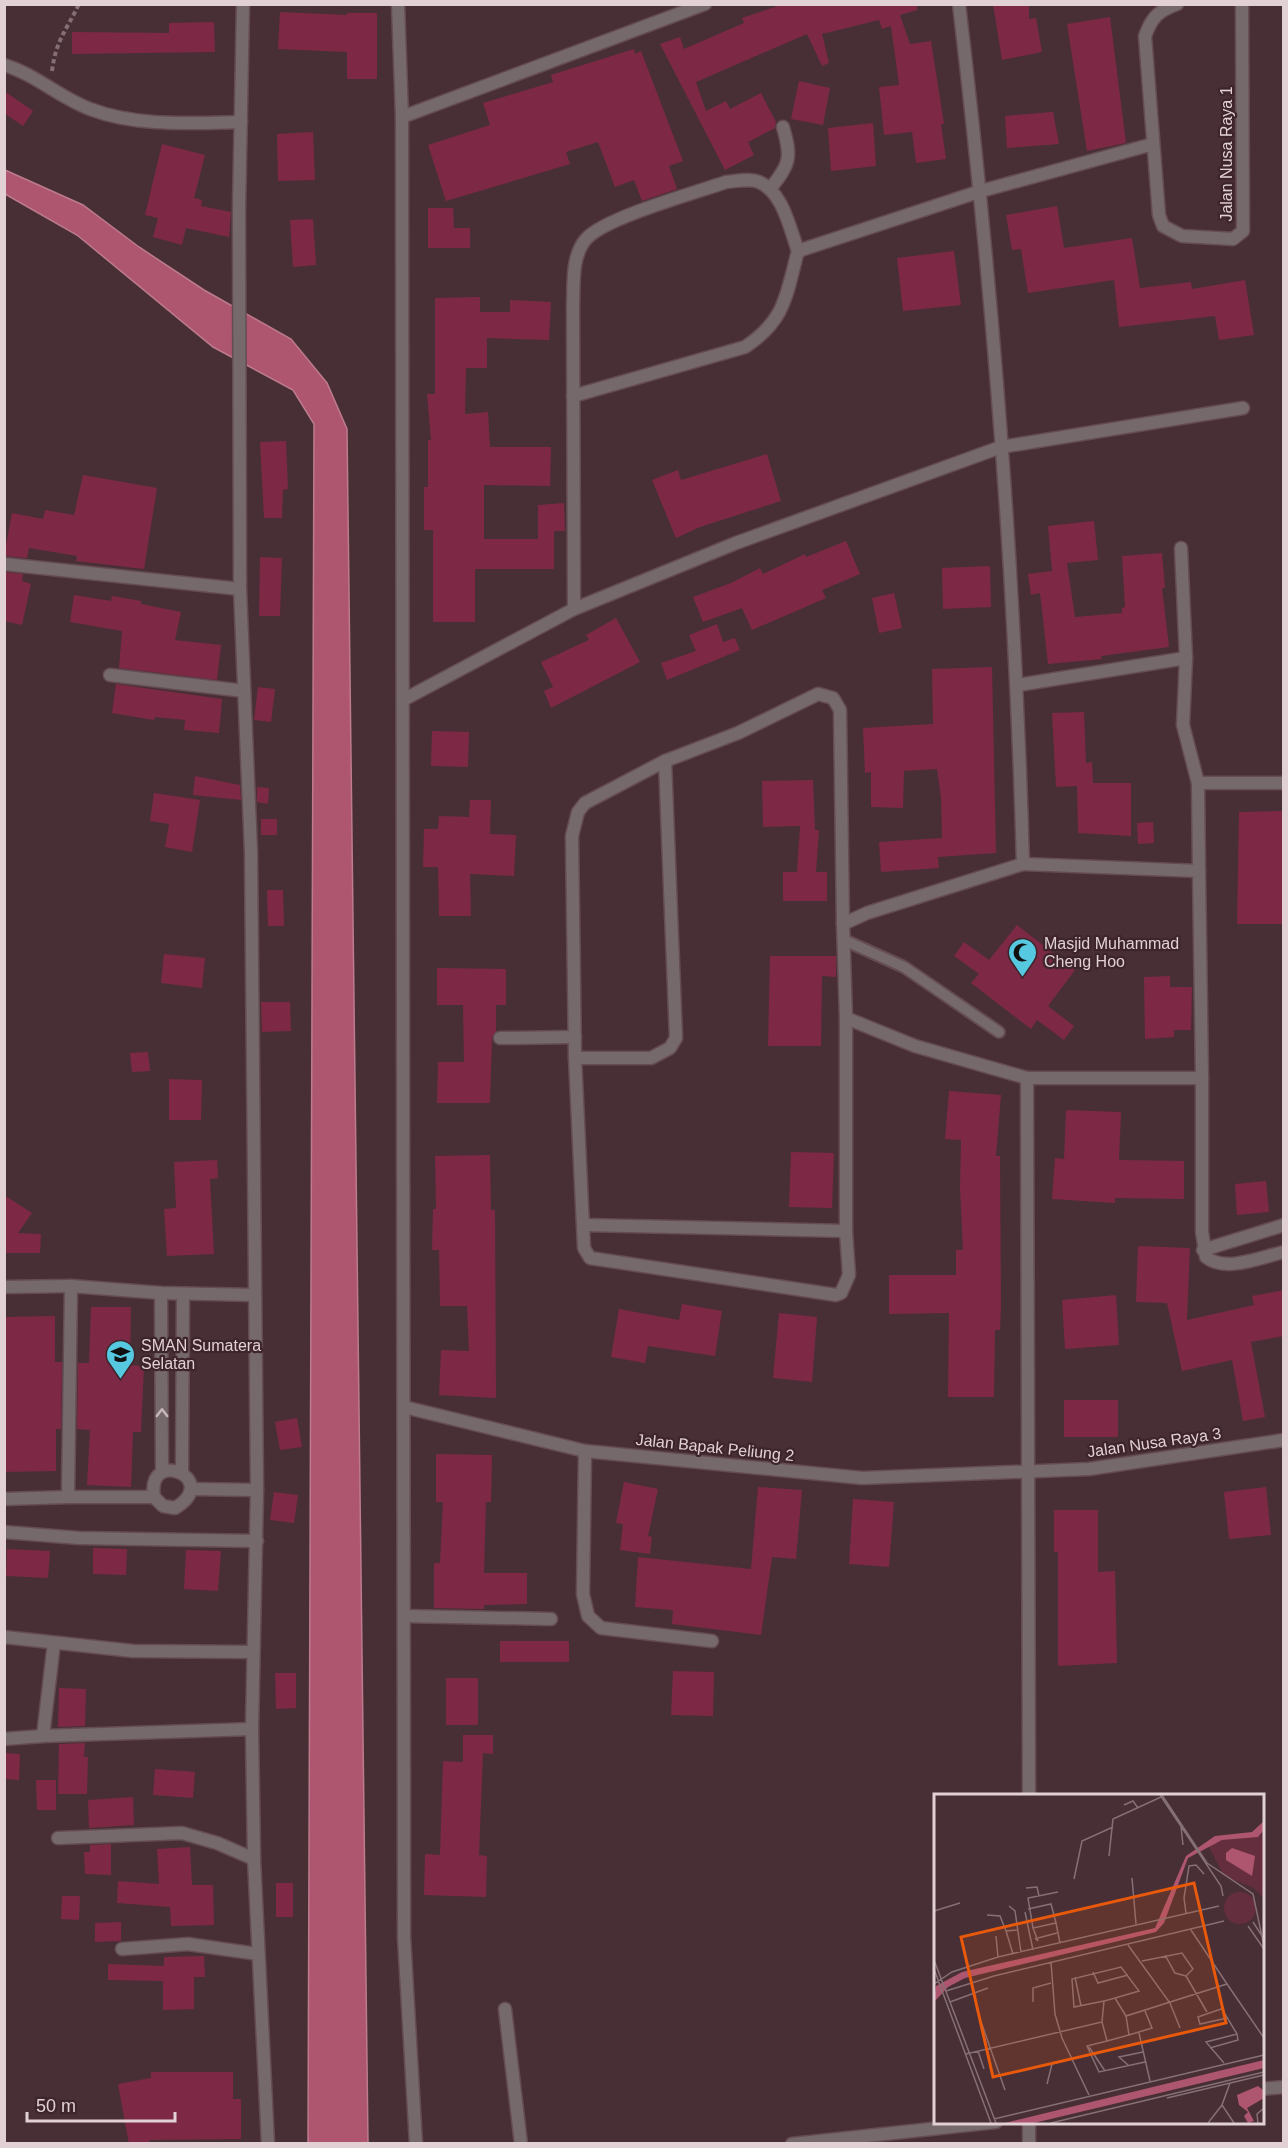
<svg xmlns="http://www.w3.org/2000/svg" width="1288" height="2148" font-family="Arial,sans-serif">
  <rect width="100%" height="100%" fill="#482f35"/>
  <polygon fill="#ae566f" stroke="#bd7b8d" stroke-width="1.5" points="5,170 83,205 139,247 204,290 291,339 327,383 347,429 368,2143 308,2143 314,424 293,390 213,347 77,235 5,194"/>
  <g fill="#7d2945">
    <polygon points="784,4 917,4 917,10 900,15 910,44 931,41 944,124 941,124 946,159 916,163 912,132 884,135 879,87 899,85 891,26 882,29 879,20 822,34 829,63 822,66 807,34 696,82 706,111 726,101 730,109 761,93 776,122 775,128 748,142 754,155 725,170 660,44 680,37 684,49 744,23 742,18"/>
    <polygon points="993,4 1029,4 1029,19 1036,18 1042,52 1002,60"/>
    <polygon points="280,12 347,15 347,13 377,13 377,79 347,79 347,52 278,49"/>
    <polygon points="1110,17 1126,143 1087,151 1067,24"/>
    <polygon points="214,22 215,52 72,54 72,32 169,33 169,23"/>
    <polygon points="634,49 635,54 641,51 683,161 669,166 677,189 642,201 634,180 615,187 598,142 566,152 570,164 446,201 428,145 490,125 483,103 553,82 551,75"/>
    <polygon points="799,81 830,88 823,125 791,119"/>
    <polygon points="4,91 33,111 23,126 4,113"/>
    <polygon points="1053,112 1059,144 1007,148 1005,116"/>
    <polygon points="873,123 876,166 831,171 828,128"/>
    <polygon points="313,132 315,180 278,181 277,134"/>
    <polygon points="162,144 205,155 194,198 202,200 201,206 231,212 229,237 186,228 182,245 153,237 158,218 145,215"/>
    <polygon points="1057,206 1064,248 1132,238 1140,288 1191,282 1192,289 1245,280 1254,335 1219,340 1215,316 1119,327 1114,280 1028,293 1021,249 1012,250 1006,215"/>
    <polygon points="428,208 453,208 454,228 470,228 470,248 428,248"/>
    <polygon points="313,219 316,265 293,267 290,220"/>
    <polygon points="954,251 961,305 903,311 897,258"/>
    <polygon points="480,297 480,312 510,312 510,300 551,302 549,340 487,338 487,368 466,368 465,414 488,412 490,447 551,447 550,486 484,485 484,539 538,539 538,505 564,503 565,531 554,531 554,569 475,569 475,622 433,622 433,530 424,530 424,487 428,487 428,440 431,440 427,394 435,394 435,298"/>
    <polygon points="286,441 288,489 283,490 282,518 264,518 260,442"/>
    <polygon points="767,454 781,501 700,527 676,538 652,480 678,470 681,480"/>
    <polygon points="83,475 157,488 144,569 76,561 77,556 29,548 27,558 4,556 12,513 43,519 45,510 74,515"/>
    <polygon points="1094,521 1098,560 1067,563 1075,617 1122,613 1122,608 1125,607 1122,556 1162,553 1165,588 1162,588 1169,647 1101,656 1102,659 1048,664 1040,593 1031,595 1028,574 1052,571 1048,526"/>
    <polygon points="846,541 860,574 822,590 826,598 752,630 742,608 703,622 693,597 731,583 760,568 763,574 805,554 806,557"/>
    <polygon points="260,557 282,558 280,616 259,616"/>
    <polygon points="990,566 991,607 943,609 942,568"/>
    <polygon points="4,572 23,574 22,581 31,584 22,625 4,621"/>
    <polygon points="894,593 902,628 879,633 872,598"/>
    <polygon points="74,595 111,601 112,596 141,601 141,604 181,612 175,640 221,645 217,680 119,668 122,631 70,622"/>
    <polygon points="616,618 640,662 551,708 544,691 553,687 541,662 589,640 586,635"/>
    <polygon points="717,624 723,642 735,638 740,650 667,680 661,663 696,651 689,635"/>
    <polygon points="992,667 996,853 938,857 939,868 881,872 879,842 942,838 941,798 937,769 904,771 903,808 871,807 871,772 865,773 863,728 933,724 932,669"/>
    <polygon points="116,684 222,699 219,733 184,730 185,720 155,717 154,720 112,713"/>
    <polygon points="258,687 275,689 271,722 254,720"/>
    <polygon points="1084,712 1086,763 1092,762 1093,783 1131,783 1131,836 1078,833 1077,786 1056,787 1052,713"/>
    <polygon points="432,731 469,732 468,767 431,766"/>
    <polygon points="195,776 240,785 241,800 193,795"/>
    <polygon points="813,780 815,830 819,830 816,872 827,872 827,901 783,901 783,872 797,872 800,826 763,827 762,781"/>
    <polygon points="257,787 269,788 268,804 257,802"/>
    <polygon points="154,793 200,800 192,852 165,847 169,824 150,821"/>
    <polygon points="470,800 491,800 490,834 516,835 514,876 470,874 471,916 439,916 438,867 423,867 424,829 438,829 439,816 469,817"/>
    <polygon points="1282,811 1284,924 1237,924 1239,812"/>
    <rect x="261" y="819" width="16" height="16"/>
    <polygon points="1153,822 1154,843 1138,844 1137,823"/>
    <polygon points="267,890 283,890 284,926 268,926"/>
    <polygon points="1017,925 1075,970 1048,1006 1074,1026 1064,1040 1037,1020 1031,1029 971,983 979,974 954,956 964,942 989,960"/>
    <polygon points="164,954 205,958 202,988 161,983"/>
    <polygon points="770,956 836,956 836,977 822,976 821,1046 768,1046"/>
    <polygon points="437,968 506,969 506,1005 496,1005 496,1031 492,1038 490,1103 437,1103 438,1062 464,1062 463,1005 437,1005"/>
    <polygon points="1170,976 1170,987 1192,987 1191,1030 1174,1030 1174,1037 1145,1039 1144,977"/>
    <polygon points="261,1002 290,1002 291,1031 262,1032"/>
    <polygon points="148,1052 150,1071 132,1072 130,1053"/>
    <polygon points="169,1079 202,1080 201,1120 169,1120"/>
    <polygon points="949,1091 1001,1095 996,1156 1000,1156 1001,1308 1000,1330 995,1330 994,1397 948,1397 949,1313 889,1314 889,1275 956,1275 956,1250 963,1250 960,1188 961,1140 945,1139"/>
    <polygon points="1066,1110 1121,1112 1119,1160 1184,1161 1184,1199 1115,1198 1115,1203 1052,1199 1055,1158 1064,1159"/>
    <polygon points="791,1152 834,1153 832,1208 789,1207"/>
    <polygon points="490,1155 491,1210 495,1210 496,1398 439,1395 441,1350 469,1351 467,1306 440,1306 439,1250 432,1250 433,1209 436,1209 435,1156"/>
    <polygon points="217,1160 218,1178 210,1179 214,1254 167,1256 164,1209 176,1208 174,1162"/>
    <polygon points="1266,1181 1269,1212 1237,1215 1235,1184"/>
    <polygon points="4,1195 32,1213 18,1233 41,1234 40,1253 4,1253"/>
    <polygon points="1138,1246 1190,1248 1187,1320 1254,1305 1252,1296 1284,1290 1284,1336 1251,1342 1265,1417 1243,1421 1232,1360 1182,1371 1167,1303 1136,1302"/>
    <polygon points="1116,1295 1119,1345 1065,1349 1062,1300"/>
    <polygon points="682,1304 722,1311 715,1356 648,1346 645,1363 611,1357 619,1309 679,1320"/>
    <polygon points="91,1307 131,1307 130,1365 144,1366 141,1432 133,1432 131,1487 87,1485 90,1430 77,1429 78,1363 89,1363"/>
    <polygon points="779,1313 817,1317 812,1382 773,1378"/>
    <polygon points="55,1316 55,1362 62,1362 61,1429 56,1429 56,1471 4,1472 4,1317"/>
    <rect x="1064" y="1400" width="54" height="37"/>
    <polygon points="297,1418 302,1447 280,1450 275,1422"/>
    <polygon points="436,1454 492,1455 491,1502 486,1502 484,1573 527,1573 527,1604 484,1605 484,1609 434,1608 434,1563 440,1563 443,1502 436,1502"/>
    <polygon points="624,1482 658,1489 648,1536 652,1537 650,1554 620,1550 623,1524 616,1523"/>
    <polygon points="758,1487 802,1490 796,1559 772,1557 761,1635 672,1624 673,1610 635,1607 638,1557 751,1569"/>
    <polygon points="1266,1487 1271,1535 1229,1539 1224,1492"/>
    <polygon points="274,1492 298,1495 294,1523 270,1520"/>
    <polygon points="853,1499 894,1502 889,1567 849,1564"/>
    <polygon points="1054,1510 1098,1510 1098,1572 1115,1571 1117,1663 1058,1666 1058,1552 1054,1552"/>
    <polygon points="93,1548 127,1549 126,1575 93,1574"/>
    <polygon points="7,1549 50,1551 48,1578 6,1576"/>
    <polygon points="186,1550 221,1551 218,1591 184,1589"/>
    <rect x="500" y="1641" width="69" height="21"/>
    <polygon points="673,1671 714,1672 713,1716 671,1715"/>
    <polygon points="275,1673 296,1673 296,1708 276,1709"/>
    <rect x="446" y="1678" width="32" height="47"/>
    <polygon points="59,1688 86,1689 85,1726 58,1727"/>
    <polygon points="463,1735 493,1735 493,1754 483,1753 479,1855 487,1856 486,1897 424,1895 425,1854 440,1855 443,1761 463,1762"/>
    <polygon points="85,1743 84,1757 88,1757 87,1794 58,1794 59,1744"/>
    <polygon points="4,1753 20,1754 19,1780 4,1779"/>
    <polygon points="155,1769 195,1772 193,1798 153,1795"/>
    <polygon points="36,1780 56,1780 56,1810 37,1810"/>
    <polygon points="133,1797 134,1825 89,1828 88,1800"/>
    <polygon points="111,1844 111,1875 85,1874 84,1852 90,1852 90,1845"/>
    <polygon points="190,1847 192,1885 213,1885 214,1925 171,1926 170,1907 117,1903 118,1881 159,1884 157,1849"/>
    <rect x="276" y="1883" width="17" height="34"/>
    <polygon points="62,1896 80,1896 79,1920 61,1919"/>
    <polygon points="121,1922 121,1941 95,1942 95,1923"/>
    <polygon points="204,1956 205,1977 194,1977 194,2009 163,2010 163,1981 108,1980 108,1964 164,1966 164,1957"/>
    <polygon points="151,2072 233,2072 233,2099 241,2099 241,2139 149,2140 150,2144 129,2144 118,2084 151,2078"/>
  </g>
  <g fill="none" stroke-linecap="round" stroke-linejoin="round">
    <defs>
      <polyline id="service" points="844,940 904,967 999,1032"/>
      <g id="minor">
        <polyline points="243,4 239,209 240,589 251,852 257,1490 252,1729 254,1859 268,2144"/>
        <polyline points="398,4 402,117 404,1937 416,2144"/>
        <path d="M959,4C993,290 1015,577 1023,864L867,913L843,924L846,1018L915,1046L1027,1078L1029,1796"/>
        <path d="M1177,4C1158,11 1152,17 1145,36L1159,215L1163,226L1182,236L1233,239L1243,231L1242,4"/>
        <path d="M4,65C35,74 60,98 90,109C137,127 192,123 241,122"/>
        <polyline points="402,117 705,4"/>
        <path d="M770,189C790,164 792,158 783,127"/>
        <path d="M573,396L745,347C786,320 786,295 798,251"/>
        <polyline points="1181,548 1186,658"/>
        <polyline points="4,564 240,589"/>
        <path d="M574,609L573,305C574,284 571,255 587,238C607,217 695,193 726,182C737,181 750,178 759,182C783,192 790,229 798,251L981,191L1153,144"/>
        <polyline points="110,675 244,691"/>
        <polyline points="1018,685 1186,658 1183,725 1198,783 1199,871"/>
        <polyline points="403,700 574,609 736,543 1001,447 1243,408"/>
        <polyline points="1198,783 1284,783"/>
        <polyline points="1023,864 1199,871 1202,1078 1027,1078"/>
        <polyline points="843,924 840,710 833,698 818,694 738,733 665,761 585,803 578,812 572,836 575,1058 584,1248 590,1258 836,1295 841,1293 849,1275 846,1231 846,1018"/>
        <polyline points="500,1038 575,1037"/>
        <polyline points="575,1058 651,1058 670,1048 676,1038 665,761"/>
        <path d="M1202,1078V1232L1206,1257C1226,1273 1261,1257 1284,1252"/>
        <polyline points="584,1225 846,1231"/>
        <polyline points="1203,1250 1284,1225"/>
        <polyline points="4,1287 71,1286"/>
        <polyline points="161,1293 162,1472"/>
        <polyline points="404,1407 585,1451 862,1478 1089,1469 1284,1440"/>
        <polyline points="585,1451 583,1594 588,1616 601,1628 712,1641"/>
        <polyline points="182,1472 183,1294"/>
        <polyline points="191,1489 257,1490"/>
        <path d="M154,1497C146,1446 223,1479 175,1508L163,1506L154,1497H68L71,1286L161,1293L255,1295"/>
        <polyline points="4,1499 68,1497"/>
        <polyline points="4,1532 79,1538 257,1541"/>
        <polyline points="404,1616 551,1619"/>
        <polyline points="4,1637 133,1651 253,1652"/>
        <polyline points="54,1643 43,1736 252,1729"/>
        <polyline points="4,1739 43,1736"/>
        <polyline points="58,1838 182,1833 217,1843 254,1859"/>
        <polyline points="122,1949 188,1944 258,1954"/>
        <polyline points="505,2009 521,2144"/>
        <polyline points="1262,2089 1284,2087"/>
        <polyline points="792,2144 996,2122"/>
        <polyline points="1029,2144 1029,2122"/>
      </g>
    </defs>
    <use href="#service" stroke="#644c52" stroke-width="14"/>
    <use href="#minor" stroke="#644c52" stroke-width="15"/>
    <path stroke="#846f74" stroke-width="4" stroke-dasharray="4.5 3" stroke-linecap="butt" d="M52,71C56,40 66,31 79,4"/>
    <use href="#service" stroke="#76696c" stroke-width="10"/>
    <use href="#minor" stroke="#76696c" stroke-width="12"/>
  </g>
  <defs><path id="oneway-chevron" d="M-2-3.5L2.5 0L-2 3.5" fill="none" stroke-width="1.6" stroke-linecap="round" stroke-linejoin="round" transform="scale(1.5)"/></defs>
  <use stroke="#c6b7ba" href="#oneway-chevron" transform="translate(162 1413) rotate(-90)"/>
  <defs>
    <symbol id="mosque-pin" viewBox="-11 -11 22 30"><path d="M0 17L-7.5 6A9.5 9.5 0 1 1 7.5 6Z" fill="#56c9e1" stroke="#3d252b"/><path d="M3.5-4.9A6 6 0 1 0 3.5 4.9A5 5 0 1 1 3.5-4.9Z" fill="#111"/></symbol>
    <symbol id="school-pin" viewBox="-11 -11 22 30"><path d="M0 17L-7.5 6A9.5 9.5 0 1 1 7.5 6Z" fill="#56c9e1" stroke="#3d252b"/><path d="M0-5L7-2L0 1L-7-2ZM-4 1L0 2.5L4 1V4Q0 6-4 4Z" fill="#111"/></symbol>
  </defs>
  <g fill-rule="evenodd">
    <use href="#mosque-pin" x="1006" y="936" width="33" height="45"/>
    <use href="#school-pin" x="104" y="1338" width="33" height="45"/>
  </g>
  <g text-anchor="middle" stroke-width="4.5" stroke-linejoin="round" paint-order="stroke">
    <g font-size="16" fill="#e1d1d4" stroke="#3d252b">
      <text transform="translate(1226 154) rotate(-90)" y="6">Jalan Nusa Raya 1</text>
      <text transform="translate(1154 1442) rotate(-8)" y="6">Jalan Nusa Raya 3</text>
      <text transform="translate(715 1447) rotate(6)" y="6">Jalan Bapak Peliung 2</text>
    </g>
    <g font-size="16" fill="#e1d1d4" stroke="#3d252b" text-anchor="start">
      <text x="1044" y="949">Masjid Muhammad<tspan x="1044" dy="18">Cheng Hoo</tspan></text>
      <text x="141" y="1351">SMAN Sumatera<tspan x="141" dy="18">Selatan</tspan></text>
    </g>
  </g>
  <g transform="translate(934 1794)">
    <rect width="330" height="330" fill="#482f35"/>
    <path d="M330,36V105L320,94L290,82L274,51L288,46L326,42ZM290 114a16 16 0 1 1 32 0a16 16 0 1 1-32 0Z" fill="#652e3e"/>
    <path d="M330,27V36L324,43L288,46L254,64L230,129L222,138L31,184L14,193L0,208L2,192L28,178L221,134L252,62L281,42L318,38ZM298,54L321,62L318,82L292,66V59ZM330,266V274L100,329H71ZM324,292L330,297V304L313,314L320,327L314,329L310,322L314,318L305,311L303,301Z" fill="#ae566f"/>
    <path fill="none" stroke="#857075" stroke-width="1.5" d="M226,1L287,92L289,102M228,1L273,69L319,100L330,152M190,11L199,7L204,14M247,33L249,51M175,62L179,25L227,3M198,84L202,130M140,85L148,47L179,33M92,94L103,93L105,102M75,112L81,117L87,158M94,115L117,110L122,129M0,117L26,109M91,118L99,156M252,119L250,104L255,72L262,71L270,80M53,121L66,122L72,137M319,128L330,145M314,132L330,155M99,134L94,104L124,98M257,136L293,190M62,142L64,163M101,144L104,147L99,134L122,129L126,149M104,144L123,139M194,151L236,209L246,234M79,160L72,137L83,136M231,161L241,179L252,182M0,166L62,329M208,167L248,159L259,175L252,182L273,218M117,168L121,220L128,244L155,301M0,175L57,329M159,178L164,189L194,181M141,183L147,212M0,190L18,178L64,163L285,112M12,197L60,182L290,127M170,207L140,213L138,185L187,173L205,197L181,204M16,208L54,194M99,208V194L117,189M45,222L71,296M168,228L173,247L195,241L192,222M205,239L216,287M195,241L218,234L211,217M173,247L153,252L165,278L211,268M155,253L171,277M276,254L304,246L303,240M44,257L50,275M32,260L168,228L170,207L181,204L192,222L293,190L330,244M290,269L272,248L303,240L288,215H287L264,223L266,230L293,224M194,271L185,263L209,258M296,289L288,311L300,329M113,290L118,270L136,265M233,304L330,281M60,325L330,261M117,329L330,278M274,329L288,311M324,329L323,320L330,314"/>
    <path fill="#e8590c" fill-opacity="0.15" stroke="#e8590c" stroke-width="3" d="M260,89L292,229L59,283L27,143Z"/>
    <rect width="330" height="330" fill="none" stroke="#e1d1d4" stroke-width="3"/>
  </g>
  <rect width="1288" height="2148" fill="none" stroke="#e1d1d4" stroke-width="12"/>
  <path d="M27 2112v9h148v-9" fill="none" stroke="#e1d1d4" stroke-width="3"/>
  <text x="36" y="2112" font-size="18" fill="#e1d1d4" stroke="#3d252b" stroke-width="4.5" paint-order="stroke">50 m</text>
</svg>
